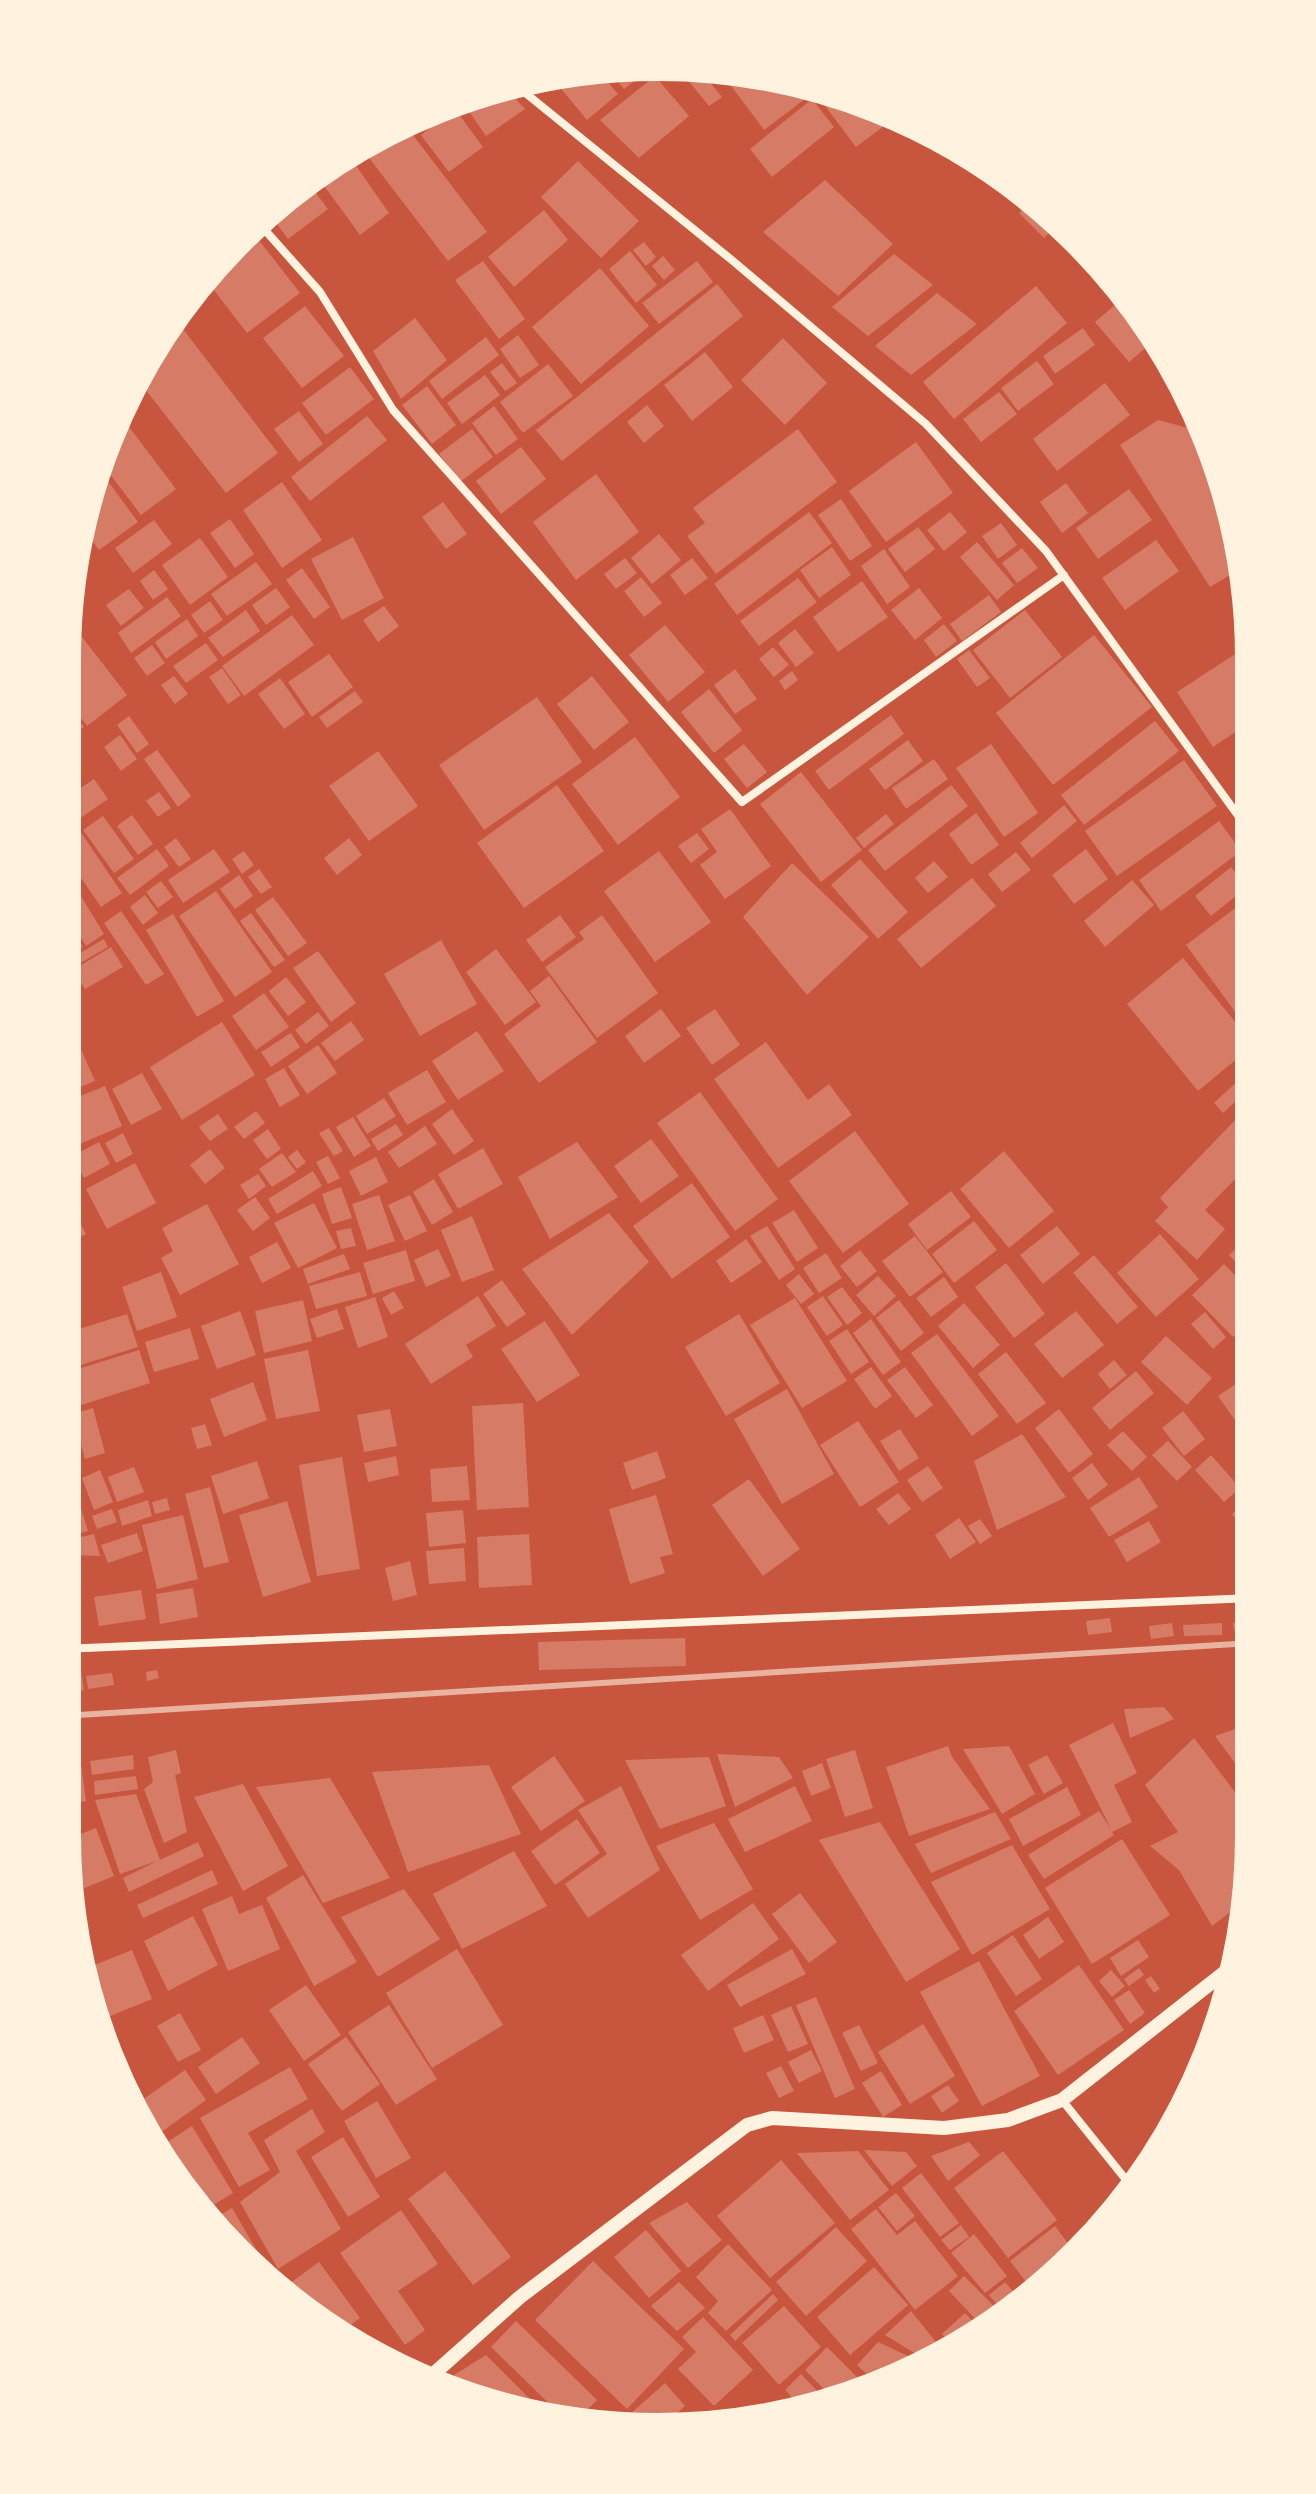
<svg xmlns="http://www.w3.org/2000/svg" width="1316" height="2494" font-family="Montserrat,sans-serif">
  <rect width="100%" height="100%" fill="#c8553d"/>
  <g fill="#d67c66">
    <polygon points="655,65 624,89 611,73 619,66"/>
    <polygon points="713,66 736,70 724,80"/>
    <polygon points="581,67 595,67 618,94 587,120 552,78 559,72"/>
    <polygon points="699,69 722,97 709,106 687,79"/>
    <polygon points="745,71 813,82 822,86 764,130 729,83"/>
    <polygon points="655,76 689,116 639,158 600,120"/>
    <polygon points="503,85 525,109 486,136 459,97"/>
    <polygon points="833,90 885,110 893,119 856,147 820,99"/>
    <polygon points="812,99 834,127 772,177 750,149"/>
    <polygon points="450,101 428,118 424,113"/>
    <polygon points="455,109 483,147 449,172 421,135"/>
    <polygon points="403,122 487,232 448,261 363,150"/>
    <polygon points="339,157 342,161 322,177 318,172"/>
    <polygon points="352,160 389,213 360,235 322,183"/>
    <polygon points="578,161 639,221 601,258 541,197"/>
    <polygon points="306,180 328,209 288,239 266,209"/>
    <polygon points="825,180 893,244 838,296 763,232"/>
    <polygon points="1034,198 1051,210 1061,221 1044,238 1019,213"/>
    <polygon points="544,210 568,240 514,287 488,257"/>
    <polygon points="255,235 300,293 247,333 203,276"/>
    <polygon points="644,242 656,257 646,266 633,250"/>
    <polygon points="630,251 657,285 636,303 609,269"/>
    <polygon points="894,254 933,285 868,336 832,307"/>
    <polygon points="663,256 675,270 664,280 652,266"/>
    <polygon points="483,261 525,319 499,339 455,280"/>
    <polygon points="697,261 713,282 659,324 642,303"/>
    <polygon points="600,268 649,326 581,384 532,327"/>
    <polygon points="717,284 743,316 562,461 536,430"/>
    <polygon points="1036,286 1067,323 954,419 923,382"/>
    <polygon points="937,293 977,324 911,375 875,346"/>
    <polygon points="1129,293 1156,339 1129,362 1095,322"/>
    <polygon points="305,306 344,356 302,388 263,338"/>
    <polygon points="173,316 278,453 226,493 135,376"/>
    <polygon points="415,318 447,360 401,399 373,351"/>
    <polygon points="1083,328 1095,345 1055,374 1043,356"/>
    <polygon points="518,335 539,365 520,378 500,349"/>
    <polygon points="486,337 499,355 442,399 429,381"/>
    <polygon points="783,338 827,383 785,425 741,380"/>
    <polygon points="705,352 733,387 692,421 664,385"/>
    <polygon points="1037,361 1054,384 1018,411 1001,388"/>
    <polygon points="502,363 517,383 505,391 490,372"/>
    <polygon points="548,364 573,396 523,433 500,402"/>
    <polygon points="350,367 374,399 326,435 302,403"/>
    <polygon points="485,375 500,395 462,424 447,403"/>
    <polygon points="1105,383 1130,415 1057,471 1033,439"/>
    <polygon points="427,386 456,425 432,444 402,405"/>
    <polygon points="999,392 1017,414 981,442 963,419"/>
    <polygon points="647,405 664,426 644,443 627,422"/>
    <polygon points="494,406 518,439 496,455 472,423"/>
    <polygon points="117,411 176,489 141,515 106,469 91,481"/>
    <polygon points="299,411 323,444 299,462 274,429"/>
    <polygon points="367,416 387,440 310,501 291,477"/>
    <polygon points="1158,420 1203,432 1214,448 1245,566 1210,587 1120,445"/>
    <polygon points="472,429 493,457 460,482 439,454"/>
    <polygon points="798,429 837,482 716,574 687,536 705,523 693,508"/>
    <polygon points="916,442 953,493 886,542 849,491"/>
    <polygon points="521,447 546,479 501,514 476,481"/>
    <polygon points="596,474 639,532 576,580 533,522"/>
    <polygon points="107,480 138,522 99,550 79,523 85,496"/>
    <polygon points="282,482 322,540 282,568 243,510"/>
    <polygon points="1066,483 1088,513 1062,533 1040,502"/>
    <polygon points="1129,489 1152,520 1098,559 1076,528"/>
    <polygon points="841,499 872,546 850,561 818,515"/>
    <polygon points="443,502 467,534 446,549 422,517"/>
    <polygon points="809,512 832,543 737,615 714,584"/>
    <polygon points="950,512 967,532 944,551 927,530"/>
    <polygon points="230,519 254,554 235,568 210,533"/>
    <polygon points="154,520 172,544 133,573 115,548"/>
    <polygon points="1001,523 1017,545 998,559 982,536"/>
    <polygon points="918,527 935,549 905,572 888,549"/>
    <polygon points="659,534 681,560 652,584 631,558"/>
    <polygon points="353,537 384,598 342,620 311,559"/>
    <polygon points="200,538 228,577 190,605 162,565"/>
    <polygon points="1156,540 1179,571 1125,610 1102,578"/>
    <polygon points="977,542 1014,585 997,600 960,557"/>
    <polygon points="832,547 851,575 819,598 800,570"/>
    <polygon points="1022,548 1038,568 1017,583 1002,563"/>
    <polygon points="884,549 910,587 887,604 861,566"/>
    <polygon points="625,558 637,573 616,589 604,574"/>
    <polygon points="692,558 708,578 685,595 670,575"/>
    <polygon points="73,562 83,575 69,585"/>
    <polygon points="256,562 272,584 227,616 211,594"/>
    <polygon points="302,568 330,607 314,619 286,580"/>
    <polygon points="154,570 168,589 153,600 140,581"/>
    <polygon points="641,577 662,603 644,617 624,591"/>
    <polygon points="1248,577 1249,580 1249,600 1238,583"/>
    <polygon points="798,578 817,602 759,646 740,621"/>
    <polygon points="862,581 888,617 838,652 813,617"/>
    <polygon points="276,588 290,607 266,625 252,605"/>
    <polygon points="919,588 942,618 915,640 891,610"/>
    <polygon points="129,589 144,608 121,626 106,605"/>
    <polygon points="989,595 1001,612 962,641 950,624"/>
    <polygon points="167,597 181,616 131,653 118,633"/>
    <polygon points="210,601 223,620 204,633 191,615"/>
    <polygon points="384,606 399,626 378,642 363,620"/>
    <polygon points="246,610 260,631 223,657 208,638"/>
    <polygon points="1025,610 1062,657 1010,698 973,650"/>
    <polygon points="292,615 314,645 244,696 222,666"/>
    <polygon points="187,619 198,636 166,659 155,642"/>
    <polygon points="944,624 957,641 936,657 924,640"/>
    <polygon points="665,625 705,672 668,702 629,655"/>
    <polygon points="75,628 127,695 87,726 63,695 63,638"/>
    <polygon points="795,629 814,653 796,667 778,643"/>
    <polygon points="1094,635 1152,707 1053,785 996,713"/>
    <polygon points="206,643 218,660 186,683 173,666"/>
    <polygon points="152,645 165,663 147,676 134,658"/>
    <polygon points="1249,645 1249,723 1213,747 1177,692"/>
    <polygon points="773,647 789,665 774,677 759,659"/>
    <polygon points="969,650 990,678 977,687 957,659"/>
    <polygon points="329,654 353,687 312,717 288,682"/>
    <polygon points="222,668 241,695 228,704 209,677"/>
    <polygon points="735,669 757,699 735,714 714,685"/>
    <polygon points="792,671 798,680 785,690 779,681"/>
    <polygon points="174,676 188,694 175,704 161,685"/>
    <polygon points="592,676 629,722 594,750 557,704"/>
    <polygon points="280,678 305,714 284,729 258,694"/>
    <polygon points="709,689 742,730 714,753 681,712"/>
    <polygon points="355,691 363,702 327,728 319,717"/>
    <polygon points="537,697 582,762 484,830 439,765"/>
    <polygon points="63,700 84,727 63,742"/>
    <polygon points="891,715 904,734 829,790 815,771"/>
    <polygon points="129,716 149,744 137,753 117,725"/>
    <polygon points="1155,721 1179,751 1084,825 1061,795"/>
    <polygon points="120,735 137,759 121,771 104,747"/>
    <polygon points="635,737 680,797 618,845 572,784"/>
    <polygon points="908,740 923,761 885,790 869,769"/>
    <polygon points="744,744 767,772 747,788 724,759"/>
    <polygon points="991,744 1038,813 1004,837 956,768"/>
    <polygon points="157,750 191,796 178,807 144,759"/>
    <polygon points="378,751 418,806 369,841 329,786"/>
    <polygon points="934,759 948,779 906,809 892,788"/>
    <polygon points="1184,760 1217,806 1117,876 1085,831"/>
    <polygon points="801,772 862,850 821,882 760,804"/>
    <polygon points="94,779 108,799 63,830 63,800"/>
    <polygon points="557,785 604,851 524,908 477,843"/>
    <polygon points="951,785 968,806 885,871 868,850"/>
    <polygon points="159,792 171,808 158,817 146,801"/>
    <polygon points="1064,805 1077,821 1032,858 1020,843"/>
    <polygon points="730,809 771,866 725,899 700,865 717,852 701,829"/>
    <polygon points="976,813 999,845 971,865 949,834"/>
    <polygon points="886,814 894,824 864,848 856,838"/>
    <polygon points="132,815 153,844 138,855 117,826"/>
    <polygon points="103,816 134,859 114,873 83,830"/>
    <polygon points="1219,821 1241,851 1161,911 1139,880"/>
    <polygon points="80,831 122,893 101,907 63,852 63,842"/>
    <polygon points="697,833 709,849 691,863 678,846"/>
    <polygon points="176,838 191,859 179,867 164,847"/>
    <polygon points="349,838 362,855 337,875 324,858"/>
    <polygon points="157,849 169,866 130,895 117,878"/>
    <polygon points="214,849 230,872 183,903 168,880"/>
    <polygon points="1086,849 1108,879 1074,904 1052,875"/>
    <polygon points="244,851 254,865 242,874 232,859"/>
    <polygon points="659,851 711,922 655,962 604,891"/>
    <polygon points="1016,852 1031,870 1002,892 988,874"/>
    <polygon points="860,859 908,912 878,939 831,885"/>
    <polygon points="934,861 948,877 928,893 915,878"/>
    <polygon points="792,863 869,937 807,995 743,917"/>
    <polygon points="1231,867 1247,887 1211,916 1195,896"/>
    <polygon points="259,869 272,887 261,894 248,877"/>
    <polygon points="239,875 253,896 235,909 220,889"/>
    <polygon points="972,878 996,906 921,968 897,939"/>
    <polygon points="71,880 104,934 86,946 63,909 63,886"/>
    <polygon points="1132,880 1154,905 1105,947 1084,921"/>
    <polygon points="161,881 173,897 158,908 146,892"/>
    <polygon points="216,891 272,972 235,997 179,916"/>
    <polygon points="145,895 158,913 143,925 130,907"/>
    <polygon points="273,897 307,943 288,956 255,910"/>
    <polygon points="1250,897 1250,1032 1186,945"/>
    <polygon points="121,911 164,974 146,985 104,923"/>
    <polygon points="251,913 285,960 274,967 240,921"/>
    <polygon points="173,914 224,1001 197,1017 146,930"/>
    <polygon points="560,915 576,937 542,962 526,940"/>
    <polygon points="602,915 658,993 597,1038 545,967 584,939 579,932"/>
    <polygon points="74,931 83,947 73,953 63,938"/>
    <polygon points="104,939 108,947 75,966 70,959"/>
    <polygon points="441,940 477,1004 420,1036 384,974"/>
    <polygon points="111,947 123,967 85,989 73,970"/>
    <polygon points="496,949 536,1002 505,1025 466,972"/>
    <polygon points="318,951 356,1003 331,1022 293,968"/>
    <polygon points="1183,958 1250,1040 1250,1048 1198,1091 1127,1004"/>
    <polygon points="63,970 73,993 63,998"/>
    <polygon points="549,976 597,1042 539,1083 504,1034 541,1006 530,991"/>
    <polygon points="286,977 306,1002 288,1016 269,991"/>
    <polygon points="264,993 289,1027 256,1050 232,1016"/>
    <polygon points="661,1009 681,1036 644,1063 625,1036"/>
    <polygon points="715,1009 740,1045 712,1065 686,1028"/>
    <polygon points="318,1012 329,1026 306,1044 295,1030"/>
    <polygon points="351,1021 364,1040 335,1061 321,1043"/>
    <polygon points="222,1022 255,1075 182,1120 150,1067"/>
    <polygon points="477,1031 504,1071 458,1100 432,1061"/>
    <polygon points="291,1033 300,1047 271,1067 261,1052"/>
    <polygon points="75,1036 95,1081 63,1094 63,1042"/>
    <polygon points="766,1042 808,1100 829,1084 852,1115 778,1168 714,1079"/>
    <polygon points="318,1045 337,1073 307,1094 288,1066"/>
    <polygon points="284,1068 300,1095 280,1107 265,1079"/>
    <polygon points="427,1070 446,1102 407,1125 388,1093"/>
    <polygon points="142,1073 162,1109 131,1125 112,1089"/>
    <polygon points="1243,1076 1250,1088 1223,1113 1214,1103"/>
    <polygon points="105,1086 122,1126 68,1149 63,1135 63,1103"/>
    <polygon points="700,1092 778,1199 735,1231 657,1123"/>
    <polygon points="384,1098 396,1116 367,1134 356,1116"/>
    <polygon points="452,1109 474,1141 454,1155 432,1124"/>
    <polygon points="256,1111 265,1123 244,1139 234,1127"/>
    <polygon points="218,1114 228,1129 210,1141 199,1127"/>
    <polygon points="1239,1116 1250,1127 1251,1176 1245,1183 1238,1176 1205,1210 1225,1229 1197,1260 1155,1221 1168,1207 1160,1198"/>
    <polygon points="353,1117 371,1146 354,1157 336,1127"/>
    <polygon points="396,1124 403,1135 378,1151 371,1139"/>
    <polygon points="425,1126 437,1144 399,1168 388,1152"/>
    <polygon points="329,1128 343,1151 334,1156 319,1133"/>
    <polygon points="268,1129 281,1149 267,1159 253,1140"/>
    <polygon points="855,1131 909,1204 843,1253 789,1181"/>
    <polygon points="123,1133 133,1154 116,1163 105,1143"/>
    <polygon points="651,1139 679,1176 641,1203 614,1166"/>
    <polygon points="99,1142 110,1164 84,1178 72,1156"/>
    <polygon points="577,1142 618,1197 550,1239 518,1177"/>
    <polygon points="483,1148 503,1184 458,1209 438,1174"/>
    <polygon points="210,1149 225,1168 205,1184 190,1165"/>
    <polygon points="297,1150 306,1162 297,1169 288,1157"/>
    <polygon points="1004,1151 1054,1211 1009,1248 960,1189"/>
    <polygon points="282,1153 296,1172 272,1187 259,1169"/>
    <polygon points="328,1156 340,1178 328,1184 316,1162"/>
    <polygon points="376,1157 388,1182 361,1196 349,1171"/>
    <polygon points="135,1163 156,1203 107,1229 86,1189"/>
    <polygon points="313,1171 322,1186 277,1214 268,1199"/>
    <polygon points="258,1174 266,1186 249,1199 240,1185"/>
    <polygon points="434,1179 453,1212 432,1225 413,1192"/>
    <polygon points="692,1183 730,1237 672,1279 633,1226"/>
    <polygon points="341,1187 352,1218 332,1224 322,1194"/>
    <polygon points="951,1191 971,1217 927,1250 908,1224"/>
    <polygon points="379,1195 395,1241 367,1250 352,1204"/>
    <polygon points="410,1195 427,1231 405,1241 388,1205"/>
    <polygon points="255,1197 270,1218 253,1231 237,1210"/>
    <polygon points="314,1203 337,1248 298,1268 274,1223"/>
    <polygon points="70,1204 86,1234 63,1247 63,1208"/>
    <polygon points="207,1204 239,1264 180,1295 161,1258 173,1251 162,1228"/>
    <polygon points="794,1210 818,1248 797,1262 772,1223"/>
    <polygon points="609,1213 649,1262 572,1335 522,1269"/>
    <polygon points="472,1216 494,1270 462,1282 441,1230"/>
    <polygon points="974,1221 997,1250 954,1283 932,1254"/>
    <polygon points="767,1226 795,1269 779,1280 750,1236"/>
    <polygon points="1057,1226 1080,1254 1043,1284 1020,1255"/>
    <polygon points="351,1228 356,1246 341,1249 336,1231"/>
    <polygon points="1160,1234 1199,1279 1156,1317 1117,1273"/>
    <polygon points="915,1236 943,1272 910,1297 882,1261"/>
    <polygon points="746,1239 762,1262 731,1283 716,1261"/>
    <polygon points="1245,1240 1251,1246 1251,1279 1229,1255"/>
    <polygon points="277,1242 291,1268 262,1283 249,1257"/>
    <polygon points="438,1249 451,1276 426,1287 414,1260"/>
    <polygon points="406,1250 415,1281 373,1294 363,1263"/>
    <polygon points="860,1250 877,1271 857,1287 840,1266"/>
    <polygon points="826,1253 842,1278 819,1293 803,1268"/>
    <polygon points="344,1254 350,1269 308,1284 303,1269"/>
    <polygon points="1094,1255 1138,1307 1117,1324 1073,1273"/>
    <polygon points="1006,1263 1045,1314 1014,1338 975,1287"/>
    <polygon points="1224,1264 1251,1292 1251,1319 1233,1337 1192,1295"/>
    <polygon points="161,1272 177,1317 137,1331 122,1287"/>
    <polygon points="360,1272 367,1296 316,1309 309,1286"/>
    <polygon points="799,1274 814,1294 801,1304 786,1285"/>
    <polygon points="878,1276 896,1296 874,1316 856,1295"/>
    <polygon points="944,1277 958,1297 931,1317 916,1298"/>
    <polygon points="502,1280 526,1314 507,1327 483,1294"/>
    <polygon points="842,1287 862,1313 847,1325 827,1297"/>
    <polygon points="394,1291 404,1308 391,1315 382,1298"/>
    <polygon points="478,1296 496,1326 466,1345 473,1357 431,1384 405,1344"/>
    <polygon points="823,1296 843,1325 827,1336 807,1307"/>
    <polygon points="375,1297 388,1337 358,1348 345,1307"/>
    <polygon points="795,1298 847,1381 802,1408 750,1325"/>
    <polygon points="303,1300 312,1341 264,1353 255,1311"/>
    <polygon points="899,1300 924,1333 901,1351 876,1318"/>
    <polygon points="964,1303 1000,1345 973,1368 938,1326"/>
    <polygon points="337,1309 344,1329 317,1338 310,1319"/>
    <polygon points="240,1311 256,1355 217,1369 201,1326"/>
    <polygon points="1076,1311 1104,1345 1062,1378 1034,1344"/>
    <polygon points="1205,1312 1226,1337 1213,1349 1191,1324"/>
    <polygon points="127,1314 138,1347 62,1371 63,1334"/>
    <polygon points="739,1314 780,1383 726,1416 685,1347"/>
    <polygon points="871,1319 901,1362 883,1375 853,1333"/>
    <polygon points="545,1321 580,1375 537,1402 501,1349"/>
    <polygon points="190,1328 199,1359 154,1372 145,1342"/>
    <polygon points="847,1329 869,1362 851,1374 829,1341"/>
    <polygon points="937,1334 999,1416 972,1436 911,1353"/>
    <polygon points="1166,1336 1212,1378 1187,1405 1141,1362"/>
    <polygon points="139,1350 150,1383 66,1410 62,1396 62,1374"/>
    <polygon points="308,1350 320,1411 276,1419 264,1359"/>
    <polygon points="1006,1352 1046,1403 1017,1424 978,1374"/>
    <polygon points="1114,1360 1127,1375 1110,1389 1098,1374"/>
    <polygon points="871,1367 892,1396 875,1409 854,1379"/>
    <polygon points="905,1367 933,1405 916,1418 887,1380"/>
    <polygon points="1136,1371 1154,1393 1110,1430 1092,1408"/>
    <polygon points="1251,1374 1251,1436 1248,1439 1218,1396"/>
    <polygon points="253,1382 267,1420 224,1437 210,1399"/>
    <polygon points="787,1389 834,1474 782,1504 734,1419"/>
    <polygon points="523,1403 529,1507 477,1510 472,1406"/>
    <polygon points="93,1408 105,1453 85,1459 73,1414"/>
    <polygon points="390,1409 397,1446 364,1452 357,1415"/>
    <polygon points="1059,1409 1093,1454 1069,1473 1035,1428"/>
    <polygon points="1183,1411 1205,1439 1184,1456 1162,1428"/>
    <polygon points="62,1418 76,1442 62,1450"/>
    <polygon points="858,1421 899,1482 860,1507 820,1445"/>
    <polygon points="205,1424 212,1445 197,1449 191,1428"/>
    <polygon points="900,1429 919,1458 899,1471 880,1441"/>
    <polygon points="1123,1431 1147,1457 1132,1471 1107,1445"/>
    <polygon points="1022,1434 1066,1497 997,1530 974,1461"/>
    <polygon points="1168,1441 1192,1467 1177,1481 1152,1455"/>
    <polygon points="657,1451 666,1478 632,1490 623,1463"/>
    <polygon points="1211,1455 1240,1488 1224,1502 1195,1470"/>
    <polygon points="396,1456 399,1475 368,1482 364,1463"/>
    <polygon points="342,1457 360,1569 317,1576 299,1465"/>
    <polygon points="257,1461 269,1498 223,1514 211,1476"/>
    <polygon points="1092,1463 1108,1485 1088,1500 1072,1478"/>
    <polygon points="467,1466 470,1500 432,1502 430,1469"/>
    <polygon points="928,1466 943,1488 922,1502 907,1480"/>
    <polygon points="134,1467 144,1492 117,1502 108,1477"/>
    <polygon points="100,1470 113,1502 94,1510 82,1478"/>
    <polygon points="1139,1477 1158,1507 1109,1537 1090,1508"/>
    <polygon points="749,1479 800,1549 763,1576 712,1505"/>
    <polygon points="210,1487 229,1562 204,1568 185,1494"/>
    <polygon points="72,1489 76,1500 62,1505 62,1492"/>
    <polygon points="898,1493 911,1509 889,1525 876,1509"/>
    <polygon points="656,1495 673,1554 660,1557 665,1573 630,1584 609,1509"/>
    <polygon points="167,1498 170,1510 155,1514 152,1502"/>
    <polygon points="148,1500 152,1516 122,1526 118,1510"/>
    <polygon points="287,1501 311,1582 263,1597 239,1515"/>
    <polygon points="1245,1505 1252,1514 1252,1539 1232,1514"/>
    <polygon points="81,1508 88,1531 71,1536 63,1513"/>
    <polygon points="112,1509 117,1522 97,1529 92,1516"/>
    <polygon points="463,1510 466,1543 429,1547 426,1513"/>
    <polygon points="183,1515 198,1579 157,1589 142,1525"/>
    <polygon points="959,1518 976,1542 950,1559 935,1535"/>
    <polygon points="980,1519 992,1536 980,1544 968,1526"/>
    <polygon points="1149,1521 1161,1542 1127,1562 1114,1540"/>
    <polygon points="137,1533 143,1551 108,1563 101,1545"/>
    <polygon points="94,1534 100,1556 73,1555 69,1540"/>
    <polygon points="529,1534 532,1585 479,1588 477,1537"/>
    <polygon points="464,1548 466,1581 429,1584 426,1551"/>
    <polygon points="410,1561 417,1595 393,1601 385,1568"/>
    <polygon points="193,1588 198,1617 160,1624 156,1594"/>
    <polygon points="141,1590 146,1619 99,1626 94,1597"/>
    <polygon points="1110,1618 1112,1632 1088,1635 1086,1621"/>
    <polygon points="1252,1621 1252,1631 1235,1634 1233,1623"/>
    <polygon points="1172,1623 1174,1636 1151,1639 1149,1626"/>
    <polygon points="1222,1623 1222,1635 1184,1636 1183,1625"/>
    <polygon points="685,1638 686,1666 539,1670 538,1642"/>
    <polygon points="80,1665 84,1690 62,1694 62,1668"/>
    <polygon points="157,1670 159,1678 147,1681 146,1672"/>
    <polygon points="112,1673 114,1685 88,1689 86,1676"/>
    <polygon points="1164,1707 1174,1719 1130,1738 1124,1709"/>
    <polygon points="1113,1723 1137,1773 1114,1785 1132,1822 1112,1832 1114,1835 1044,1879 1028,1855 1099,1811 1111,1829 1069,1745"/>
    <polygon points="1247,1725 1252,1734 1252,1786 1215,1736"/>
    <polygon points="1194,1738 1253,1816 1253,1875 1249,1898 1212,1926 1179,1870 1150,1846 1178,1832 1145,1785"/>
    <polygon points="948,1746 952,1757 990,1809 909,1836 886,1767"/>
    <polygon points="1009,1746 1035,1794 1002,1814 963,1749"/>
    <polygon points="176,1750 181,1773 175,1775 187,1832 164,1843 144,1789 153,1782 148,1757"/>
    <polygon points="855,1750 873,1808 845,1817 826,1759"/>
    <polygon points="717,1754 779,1757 793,1778 735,1807"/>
    <polygon points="133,1755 134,1769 92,1775 90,1761"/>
    <polygon points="1047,1755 1063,1783 1044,1794 1028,1765"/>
    <polygon points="554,1756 585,1801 541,1831 511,1787"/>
    <polygon points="80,1757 86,1801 62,1806 62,1760"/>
    <polygon points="709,1757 726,1806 660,1829 625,1760"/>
    <polygon points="822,1763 831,1788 811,1796 802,1771"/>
    <polygon points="489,1765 521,1834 408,1872 372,1772"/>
    <polygon points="136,1776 138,1789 95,1795 94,1781"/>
    <polygon points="330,1778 390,1878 323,1903 256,1787"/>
    <polygon points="243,1784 288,1866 243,1891 194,1797"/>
    <polygon points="621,1786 660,1870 588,1918 565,1884 607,1854 578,1810"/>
    <polygon points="795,1786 812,1821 745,1852 728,1819"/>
    <polygon points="1067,1787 1081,1815 1023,1846 1009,1819"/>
    <polygon points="136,1794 160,1860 198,1842 204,1856 129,1892 123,1878 157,1861 120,1874 95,1800"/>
    <polygon points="995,1812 1011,1839 931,1873 915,1844"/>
    <polygon points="577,1819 600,1853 555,1885 531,1851"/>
    <polygon points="880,1822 960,1949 906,1982 819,1840"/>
    <polygon points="714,1823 753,1889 700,1920 656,1846"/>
    <polygon points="96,1828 114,1876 82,1889 63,1841"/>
    <polygon points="1122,1839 1170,1915 1092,1964 1045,1888"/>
    <polygon points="1012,1845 1050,1909 972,1955 931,1882"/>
    <polygon points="514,1851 547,1906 462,1949 433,1894"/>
    <polygon points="212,1870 218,1884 143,1918 137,1905"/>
    <polygon points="303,1875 357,1962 314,1986 266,1898"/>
    <polygon points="404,1889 440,1939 378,1977 341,1917"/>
    <polygon points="800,1893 837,1942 809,1963 772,1914"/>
    <polygon points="232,1896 239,1914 262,1905 280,1949 228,1971 202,1909"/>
    <polygon points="753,1903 779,1939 708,1991 681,1955"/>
    <polygon points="193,1916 218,1965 168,1991 144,1941"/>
    <polygon points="1048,1917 1064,1942 1039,1959 1023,1935"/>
    <polygon points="1013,1935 1042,1979 1016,1996 987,1953"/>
    <polygon points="1138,1940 1149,1957 1121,1976 1110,1958"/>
    <polygon points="457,1949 503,2025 432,2068 386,1993"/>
    <polygon points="792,1949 806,1974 740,2007 727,1985"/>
    <polygon points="132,1950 152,1999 105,2018 85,1969"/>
    <polygon points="979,1961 1040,2076 982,2106 920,1992"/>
    <polygon points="1079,1965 1124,2030 1058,2075 1014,2011"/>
    <polygon points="1139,1968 1144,1975 1129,1986 1124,1979"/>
    <polygon points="1111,1970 1125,1986 1112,1997 1099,1981"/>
    <polygon points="1151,1976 1160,1989 1154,1993 1145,1980"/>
    <polygon points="306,1985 341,2035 304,2061 269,2010"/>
    <polygon points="1129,1990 1145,2013 1130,2024 1114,2000"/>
    <polygon points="816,1997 855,2089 835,2098 796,2005"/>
    <polygon points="389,2005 437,2079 396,2105 348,2032"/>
    <polygon points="791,2006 808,2044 788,2052 771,2015"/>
    <polygon points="180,2013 201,2050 178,2062 157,2026"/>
    <polygon points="763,2015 774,2040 744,2053 733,2028"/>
    <polygon points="923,2024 955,2076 910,2104 878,2052"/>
    <polygon points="859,2025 878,2063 861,2071 842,2033"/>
    <polygon points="242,2037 260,2063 216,2094 198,2067"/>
    <polygon points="346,2037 380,2084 342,2111 308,2064"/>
    <polygon points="102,2040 122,2067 117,2071 101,2041"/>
    <polygon points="811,2050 822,2071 799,2083 788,2062"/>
    <polygon points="781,2066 794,2091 779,2098 766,2073"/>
    <polygon points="290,2067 308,2099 248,2133 270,2170 239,2187 200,2118"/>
    <polygon points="185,2070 206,2100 153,2138 135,2105"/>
    <polygon points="881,2071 902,2105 883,2117 862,2083"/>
    <polygon points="948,2085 959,2101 942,2113 931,2096"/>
    <polygon points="377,2101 411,2158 376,2178 344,2121"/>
    <polygon points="312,2109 325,2132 296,2151 341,2229 278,2269 240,2202 280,2172 264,2140"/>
    <polygon points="192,2126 233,2193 200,2213 185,2199 158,2148"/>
    <polygon points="343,2137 380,2197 348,2217 311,2157"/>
    <polygon points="969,2142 980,2155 948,2181 931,2156"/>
    <polygon points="864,2150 906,2152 917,2166 892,2186"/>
    <polygon points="858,2151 889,2190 850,2220 797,2153"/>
    <polygon points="1003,2151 1057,2220 1008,2258 954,2188"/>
    <polygon points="781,2160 835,2223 770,2278 717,2216"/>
    <polygon points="445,2171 511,2257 473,2285 408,2199"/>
    <polygon points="921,2173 959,2223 940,2237 902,2188"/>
    <polygon points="896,2193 915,2216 897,2231 878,2207"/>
    <polygon points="687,2202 722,2240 688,2268 649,2223"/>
    <polygon points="232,2208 271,2275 268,2277 209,2221"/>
    <polygon points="876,2209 897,2235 915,2221 958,2276 915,2310 851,2229"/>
    <polygon points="401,2210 438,2264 398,2291 425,2330 405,2345 340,2253"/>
    <polygon points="961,2225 969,2237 950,2250 941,2240"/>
    <polygon points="1055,2226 1079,2258 1033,2291 1010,2261"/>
    <polygon points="836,2227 867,2261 806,2316 776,2282"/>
    <polygon points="646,2230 681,2271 649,2298 614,2257"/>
    <polygon points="974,2234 1007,2276 985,2293 951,2253"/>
    <polygon points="728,2244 772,2290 726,2331 708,2313 718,2301 696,2277"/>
    <polygon points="593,2261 684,2349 627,2409 535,2320"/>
    <polygon points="319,2262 360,2318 336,2336 327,2332 282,2289"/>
    <polygon points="874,2267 908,2305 850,2355 817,2317"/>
    <polygon points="964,2276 998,2310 982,2326 949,2291"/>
    <polygon points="679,2282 705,2308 677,2331 651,2306"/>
    <polygon points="1005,2282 1016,2295 1000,2308 989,2295"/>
    <polygon points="773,2294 778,2300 735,2341 730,2335"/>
    <polygon points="784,2306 821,2347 779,2385 742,2343"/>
    <polygon points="911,2311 936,2342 921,2357 885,2335"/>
    <polygon points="965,2313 980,2329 954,2347 942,2334"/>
    <polygon points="703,2317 753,2370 714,2406 678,2369 696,2352 682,2337"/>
    <polygon points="516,2321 597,2400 574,2423 569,2423 491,2347"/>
    <polygon points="943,2340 952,2349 921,2371 877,2384 857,2365 878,2342 921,2362"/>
    <polygon points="827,2347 866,2386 863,2388 820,2401 828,2393 805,2370"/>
    <polygon points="486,2355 542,2411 537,2417 504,2412 477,2400 454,2375"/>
    <polygon points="801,2374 821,2395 812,2404 801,2407 785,2390"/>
    <polygon points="665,2383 685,2406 659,2429 639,2430 627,2417"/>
    <polygon points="611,2414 625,2430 597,2427"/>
  </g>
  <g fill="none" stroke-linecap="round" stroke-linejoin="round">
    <g stroke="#fff3e0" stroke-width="8">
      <polyline points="513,83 733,261 926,424 1046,551 1250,832"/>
      <polyline points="256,220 320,292 393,410 742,802 1064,575"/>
      <polyline points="62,1649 1252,1598"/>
      <polyline points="1062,2100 1131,2186"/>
    </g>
    <polyline stroke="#fff3e0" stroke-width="14" points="429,2378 520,2297 747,2125 772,2118 944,2128 1008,2120 1062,2100 1239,1961"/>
    <polyline stroke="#e9b49f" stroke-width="6" points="62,1716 1252,1643"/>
  </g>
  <path d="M0 0H1316V2494H0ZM658 76H658A582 582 0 0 1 1240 658V1836A582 582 0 0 1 658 2418H658A582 582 0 0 1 76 1836V658A582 582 0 0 1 658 76Z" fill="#fff3e0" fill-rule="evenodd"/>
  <path fill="none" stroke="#fff3e0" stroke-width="10" d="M658 76H658A582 582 0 0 1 1240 658V1836A582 582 0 0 1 658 2418H658A582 582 0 0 1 76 1836V658A582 582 0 0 1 658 76Z"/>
</svg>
